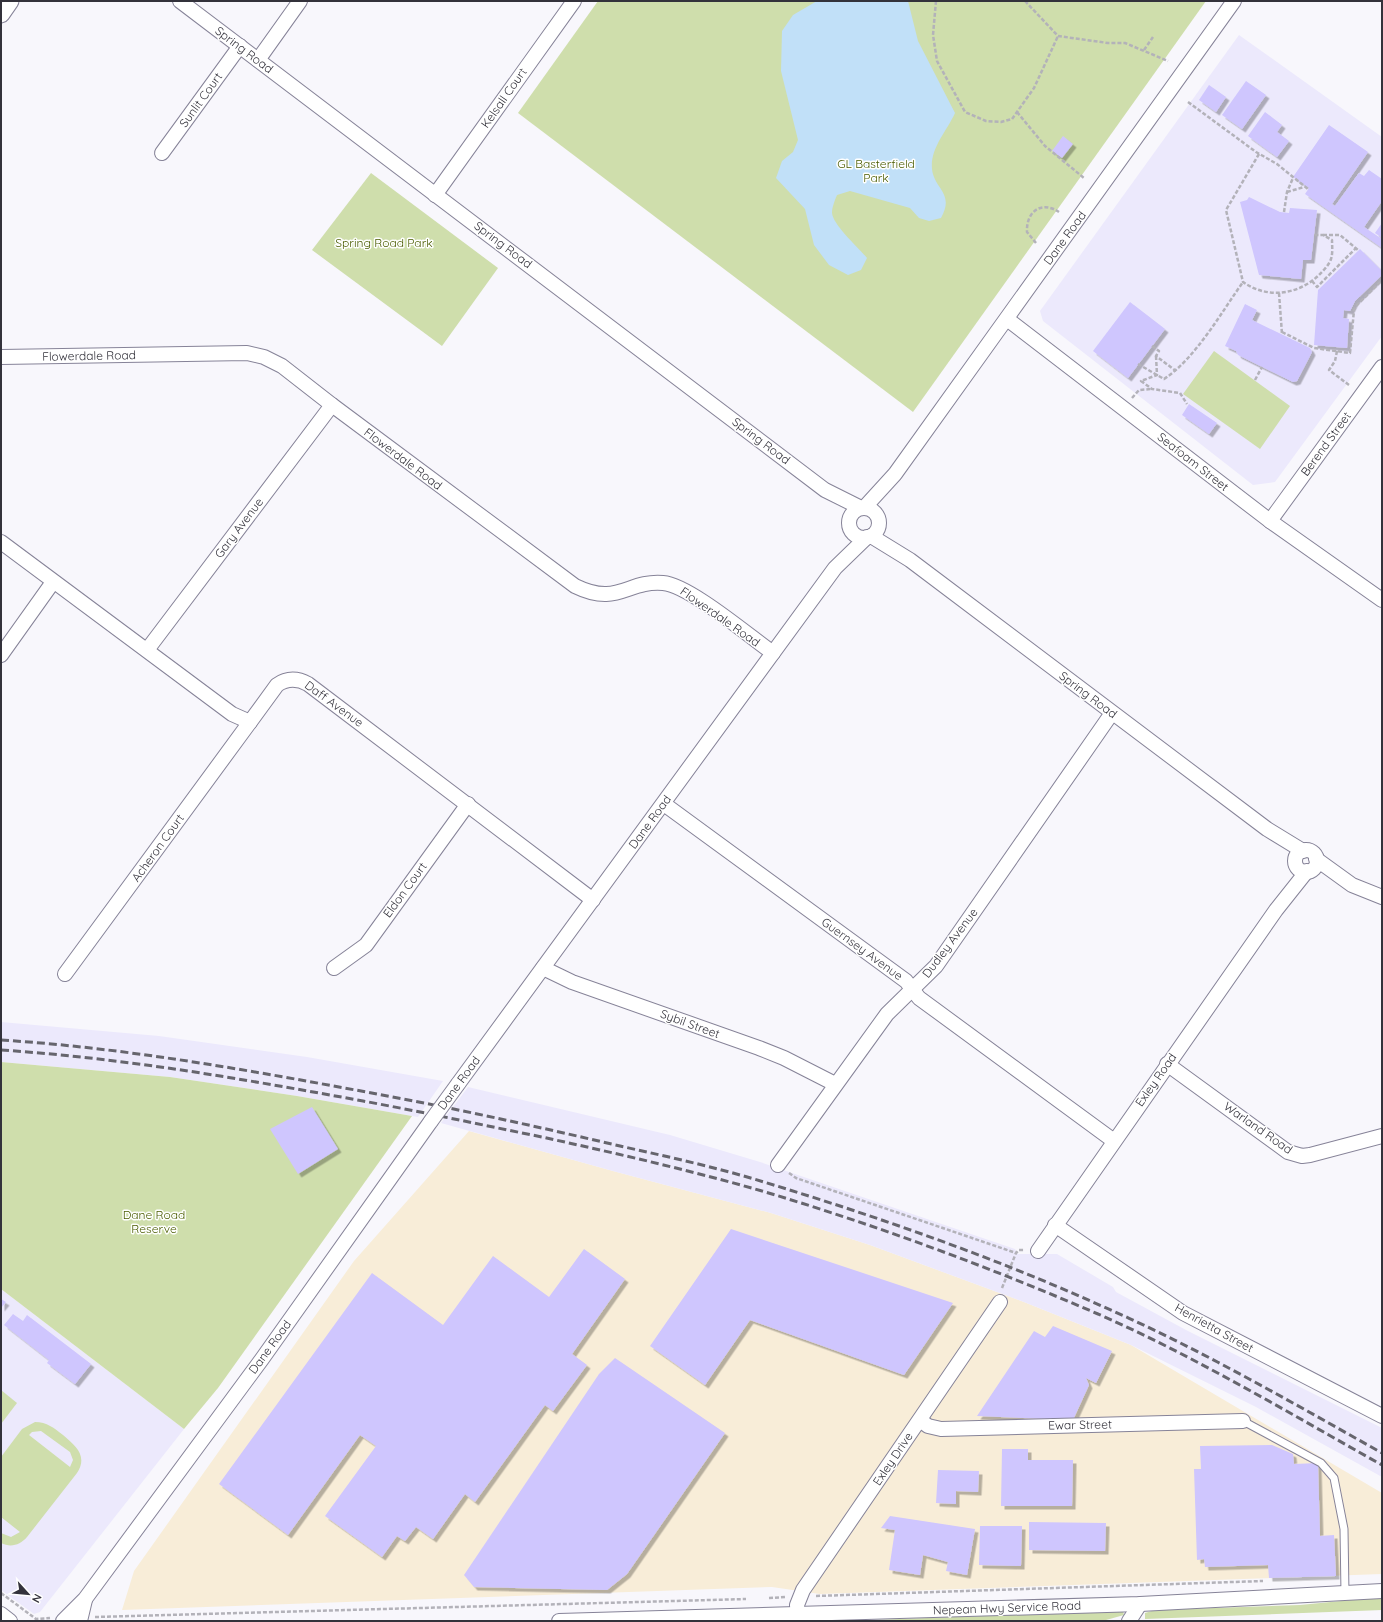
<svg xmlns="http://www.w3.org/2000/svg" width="1383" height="1622" font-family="Quicksand,sans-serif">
  <defs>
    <filter id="shadow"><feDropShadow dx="3.5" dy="3.5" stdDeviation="0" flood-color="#0004"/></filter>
  </defs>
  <rect width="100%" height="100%" fill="#f8f7fc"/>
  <polygon fill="#f8edd8" points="469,1131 613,1171 771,1213 870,1245 1024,1302 1131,1345 1382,1493 1382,1574 820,1594 772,1587 122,1610 134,1571 354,1261"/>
  <g fill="#ece9fc">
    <polygon points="1239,35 1382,137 1382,336 1275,482 1253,485 1043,321 1040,311"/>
    <polygon points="1,1022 159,1036 307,1057 443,1081 418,1117 297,1096 170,1077 1,1062"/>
    <polygon points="468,1087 670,1135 760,1162 1015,1249 1018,1254 1057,1254 1113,1287 1116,1292 1186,1330 1382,1428 1382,1477 1256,1407 1131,1345 1024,1302 870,1245 771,1213 613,1171 441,1123"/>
    <polygon points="1,1289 184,1429 40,1612 34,1614 1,1590"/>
  </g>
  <g fill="#cfdeac" fill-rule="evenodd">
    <polygon points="598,1 1206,1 913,412 518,113"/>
    <polygon points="371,173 498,268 442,346 312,250"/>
    <polygon points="1214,351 1290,406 1260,449 1183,394"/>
    <polygon points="1,1062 170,1077 297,1096 412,1116 218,1388 184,1429 1,1289"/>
    <polygon points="1,1390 17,1403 1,1424"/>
    <path d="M35,1422C47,1422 54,1428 63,1435C76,1446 88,1456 77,1473L27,1537C20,1545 11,1548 1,1543V1533L11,1537L20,1532L1,1517V1457L22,1429ZM41,1431L70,1452L73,1460L70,1467L29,1435L32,1432Z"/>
    <polygon points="1382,1597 1382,1610 1145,1619 1145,1613 1155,1610 1300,1605"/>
    <polygon points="1123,1611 1124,1615 1106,1620 844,1621"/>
  </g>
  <path fill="#c1e0f8" d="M817,1H908L918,41L955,113C947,131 930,148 932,169C934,189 955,193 941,218L929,221L919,218L910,208L850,191L837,195C835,200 832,207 832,213C833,225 858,247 867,258L861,270L848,275L829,265L814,245L805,209L776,178L782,161L793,152L798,140L781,71L782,31L793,15Z"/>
  <g fill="#cfc6fe" filter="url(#shadow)">
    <polygon points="1246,81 1266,95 1242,129 1222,115"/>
    <polygon points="1209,85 1226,97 1216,112 1199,100"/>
    <polygon points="1265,112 1282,125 1277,132 1289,141 1277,157 1248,136"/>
    <polygon points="1329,125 1368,152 1332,204 1335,206 1359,173 1364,176 1369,170 1382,179 1382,201 1364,227 1382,239 1382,248 1305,194 1309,188 1293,177"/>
    <polygon points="1063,136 1073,144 1062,158 1052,151"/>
    <polygon points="1249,197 1280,212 1289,213 1290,208 1317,210 1311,260 1303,260 1301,279 1259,275 1240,202 1247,200"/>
    <polygon points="1382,223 1382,238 1375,233"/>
    <polygon points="1360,249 1382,271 1382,275 1355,301 1350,311 1344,310 1343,318 1349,319 1347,348 1314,345 1318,290"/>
    <polygon points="1130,302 1165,329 1128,378 1093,351"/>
    <polygon points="1245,304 1257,310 1252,320 1310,348 1312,352 1297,381 1293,382 1238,355 1236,351 1225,346"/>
    <polygon points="1189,404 1217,423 1209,434 1182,415"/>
    <polygon points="312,1107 338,1149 298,1174 270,1129"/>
    <polygon points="731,1229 953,1303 904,1375 750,1320 705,1385 650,1346"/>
    <polygon points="584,1249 625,1279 572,1354 587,1365 553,1411 545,1405 475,1502 465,1494 433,1539 416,1527 405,1541 397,1536 382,1557 325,1516 376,1446 360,1435 288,1535 219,1484 372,1273 443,1325 493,1256 549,1297"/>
    <polygon points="1,1299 6,1302 1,1308"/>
    <polygon points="13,1314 23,1321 27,1315 91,1364 75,1384 47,1363 49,1360 4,1325"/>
    <polygon points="1053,1326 1112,1351 1096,1383 1086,1378 1089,1385 1073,1420 977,1416 1034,1331 1045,1337"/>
    <polygon points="615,1358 725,1433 627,1574 607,1590 474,1587 464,1575 599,1374"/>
    <polygon points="1272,1445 1293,1454 1294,1464 1318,1463 1320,1536 1334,1535 1336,1576 1269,1578 1268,1565 1205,1567 1204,1559 1197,1560 1194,1469 1201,1469 1200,1446"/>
    <polygon points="1002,1449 1028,1449 1028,1460 1073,1460 1072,1506 1001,1506"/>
    <polygon points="938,1470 979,1471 978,1492 956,1491 956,1504 936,1503"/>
    <polygon points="890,1516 975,1529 967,1575 946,1571 948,1562 923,1555 920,1575 889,1570 895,1530 881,1528"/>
    <polygon points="1029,1522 1106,1523 1105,1551 1029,1550"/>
    <polygon points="980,1526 1022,1526 1021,1566 979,1565"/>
  </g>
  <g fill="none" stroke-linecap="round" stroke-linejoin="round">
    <defs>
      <polyline id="service" points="1243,1421 1321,1463 1334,1478 1344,1529 1345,1594"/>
      <g id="minor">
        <polyline points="180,1 825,490 861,508"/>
        <polyline points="258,60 300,1"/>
        <polyline points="162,153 240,46"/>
        <polyline points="435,195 574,1"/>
        <polyline points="1007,319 1270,521 1382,600"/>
        <path d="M1,357L247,353L264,357L282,366L332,405L575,586C618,607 627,580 663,583C689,585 749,636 773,653"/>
        <polyline points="864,508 895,474 1234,1"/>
        <circle cx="864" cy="523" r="15"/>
        <polyline points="1270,521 1382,367"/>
        <polyline points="871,536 910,560 1267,829 1303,851"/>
        <path d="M1,542L232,714L250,722L277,685C287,678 297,678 308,684L593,900"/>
        <polyline points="147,650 332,405"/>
        <polyline points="1,655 53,582"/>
        <polyline points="664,804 906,981 919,998 1114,1141"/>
        <circle cx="1306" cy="861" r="11"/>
        <polyline points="1316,859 1352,885 1382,897"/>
        <polyline points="334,968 366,945 468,804"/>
        <polyline points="543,968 572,982 759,1048 784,1058 835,1084"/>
        <polyline points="65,974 250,722"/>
        <polyline points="1167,1064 1288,1152 1302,1156 1310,1155 1382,1136"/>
        <polyline points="458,1084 835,568 867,537"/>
        <polyline points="778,1165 887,1014 936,966 1112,713"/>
        <polyline points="1055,1225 1183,1313 1382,1416"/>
        <polyline points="1038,1251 1276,910 1307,871"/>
        <polyline points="920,1420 928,1426 941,1429 1243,1421"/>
        <polyline points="1,1614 10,1621"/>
        <polyline points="63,1621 85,1599 262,1359 431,1121"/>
        <polyline points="80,1621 85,1600"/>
        <polyline points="559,1621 1140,1604 1382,1591"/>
        <polyline points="798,1621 797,1605 803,1590 1000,1302"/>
        <polyline points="1129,1621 1140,1604"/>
      </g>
      <polyline id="tertiary" points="1,14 10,1"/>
    </defs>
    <use href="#service" stroke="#868398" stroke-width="9"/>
    <use href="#minor" stroke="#868398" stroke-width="16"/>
    <use href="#tertiary" stroke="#868398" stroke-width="19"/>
    <g stroke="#b3b2b9" stroke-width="2.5" stroke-dasharray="4 2" stroke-linecap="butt">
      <polyline points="936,1 933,35 937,61 965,112 986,121 1001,122 1012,119 1034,88 1058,36"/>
      <polyline points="1025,1 1058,36 1108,43 1125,43 1168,61"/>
      <polyline points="1144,50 1153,37"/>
      <polyline points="1188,102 1256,152 1277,164 1308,189"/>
      <polyline points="1017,112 1045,146 1084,178"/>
      <path d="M1259,154L1226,210L1243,282C1267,299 1297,295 1318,276C1323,271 1329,265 1331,259C1333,253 1332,246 1332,240L1323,235H1314"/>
      <polyline points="1287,192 1304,187"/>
      <polyline points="1284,212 1287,192 1293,178"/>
      <polyline points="1323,235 1340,235 1358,250"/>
      <path d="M1036,243L1027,232C1026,212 1041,200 1059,212"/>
      <polyline points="1312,281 1317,287 1356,248"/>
      <polyline points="1279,293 1282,334"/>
      <polyline points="1282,332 1314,348 1350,353 1354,310 1357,305 1382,280"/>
      <polyline points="1152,346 1159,351 1156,356 1176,371"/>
      <polyline points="1337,351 1335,361 1329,370 1349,385"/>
      <polyline points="1156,356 1157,375 1141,381 1152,389 1180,393 1187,404"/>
      <path d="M1138,364L1164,379C1195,359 1221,313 1243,282"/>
      <polyline points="1255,380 1262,367"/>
      <polyline points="1132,398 1139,390 1151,389"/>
      <polyline points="789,1173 796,1178 1016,1253"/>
      <polyline points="1002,1288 1016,1253 1019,1250 1024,1250"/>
      <polyline points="1,1593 36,1619 50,1618"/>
      <polyline points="816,1596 1263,1581"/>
      <polyline points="769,1598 786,1597"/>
      <polyline points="95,1617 746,1599"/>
    </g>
    <use href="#service" stroke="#fff" stroke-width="7"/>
    <use href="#minor" stroke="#fff" stroke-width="14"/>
    <use href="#tertiary" stroke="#fff" stroke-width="17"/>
    <g stroke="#66656d" stroke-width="3" stroke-dasharray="8 4" stroke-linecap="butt">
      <path d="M1,1040C127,1048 253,1071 377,1094C458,1109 539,1127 620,1146C665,1156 710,1166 754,1179C873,1215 991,1256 1104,1307C1200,1349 1291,1402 1382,1453"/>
      <path d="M1,1050C123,1058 243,1079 363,1101C423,1112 482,1125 542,1137C615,1153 689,1170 762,1191C876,1225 989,1267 1098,1314C1196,1357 1289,1413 1382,1465"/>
    </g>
    <defs>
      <polyline id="minor-bridge" points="431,1121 458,1084"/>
    </defs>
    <use href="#minor-bridge" stroke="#868398" stroke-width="16" stroke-linecap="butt"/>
    <use href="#minor-bridge" stroke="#fff" stroke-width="14"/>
  </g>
  <g text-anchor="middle" stroke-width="3" stroke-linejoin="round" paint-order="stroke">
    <g font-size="12" fill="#33323b" stroke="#fff">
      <text transform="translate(244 50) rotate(37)" y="4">Spring Road</text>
      <text transform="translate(504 98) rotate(-55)" y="4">Kelsall Court</text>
      <text transform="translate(201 100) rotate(-54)" y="4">Sunlit Court</text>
      <text transform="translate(1065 238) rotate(-54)" y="4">Dane Road</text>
      <text transform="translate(503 245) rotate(37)" y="4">Spring Road</text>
      <text transform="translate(89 356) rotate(-1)" y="4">Flowerdale Road</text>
      <text transform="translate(761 441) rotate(37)" y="4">Spring Road</text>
      <text transform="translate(1326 444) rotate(-54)" y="4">Berend Street</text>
      <text transform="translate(403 459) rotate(37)" y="4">Flowerdale Road</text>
      <text transform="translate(1193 462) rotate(38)" y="4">Seafoam Street</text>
      <text transform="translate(239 528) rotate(-53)" y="4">Gary Avenue</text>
      <text transform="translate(720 617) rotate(35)" y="4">Flowerdale Road</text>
      <text transform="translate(1088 695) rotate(37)" y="4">Spring Road</text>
      <text transform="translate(334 704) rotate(36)" y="4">Daff Avenue</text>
      <text transform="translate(650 822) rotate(-54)" y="4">Dane Road</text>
      <text transform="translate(158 848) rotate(-54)" y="4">Acheron Court</text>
      <text transform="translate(405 890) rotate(-54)" y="4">Eldon Court</text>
      <text transform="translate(950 943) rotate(-53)" y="4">Dudley Avenue</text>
      <text transform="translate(862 949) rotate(36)" y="4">Guernsey Avenue</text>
      <text transform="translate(690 1024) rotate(20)" y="4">Sybil Street</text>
      <text transform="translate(1156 1080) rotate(-55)" y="4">Exley Road</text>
      <text transform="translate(459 1083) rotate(-54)" y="4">Dane Road</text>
      <text transform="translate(1258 1128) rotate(35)" y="4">Warland Road</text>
      <text transform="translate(1214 1328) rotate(29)" y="4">Henrietta Street</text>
      <text transform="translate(270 1347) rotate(-54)" y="4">Dane Road</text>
      <text transform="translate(1080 1425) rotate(-1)" y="4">Ewar Street</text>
      <text transform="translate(893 1459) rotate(-56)" y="4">Exley Drive</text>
      <text transform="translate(1007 1608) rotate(-2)" y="4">Nepean Hwy Service Road</text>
    </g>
    <g font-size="12" fill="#4a5c00" stroke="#fff">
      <text x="876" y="168">GL Basterfield<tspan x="876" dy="14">Park</tspan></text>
      <text x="384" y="247">Spring Road Park</text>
      <text x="154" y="1219">Dane Road<tspan x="154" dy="14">Reserve</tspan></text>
    </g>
  </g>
  <rect width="1383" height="1622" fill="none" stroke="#33323b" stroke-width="4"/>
  <g transform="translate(28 1594) rotate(117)" stroke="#ffffff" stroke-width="3" paint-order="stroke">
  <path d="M0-3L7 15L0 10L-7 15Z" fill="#33323b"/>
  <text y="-6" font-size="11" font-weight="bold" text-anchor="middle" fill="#33323b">N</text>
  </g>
</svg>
